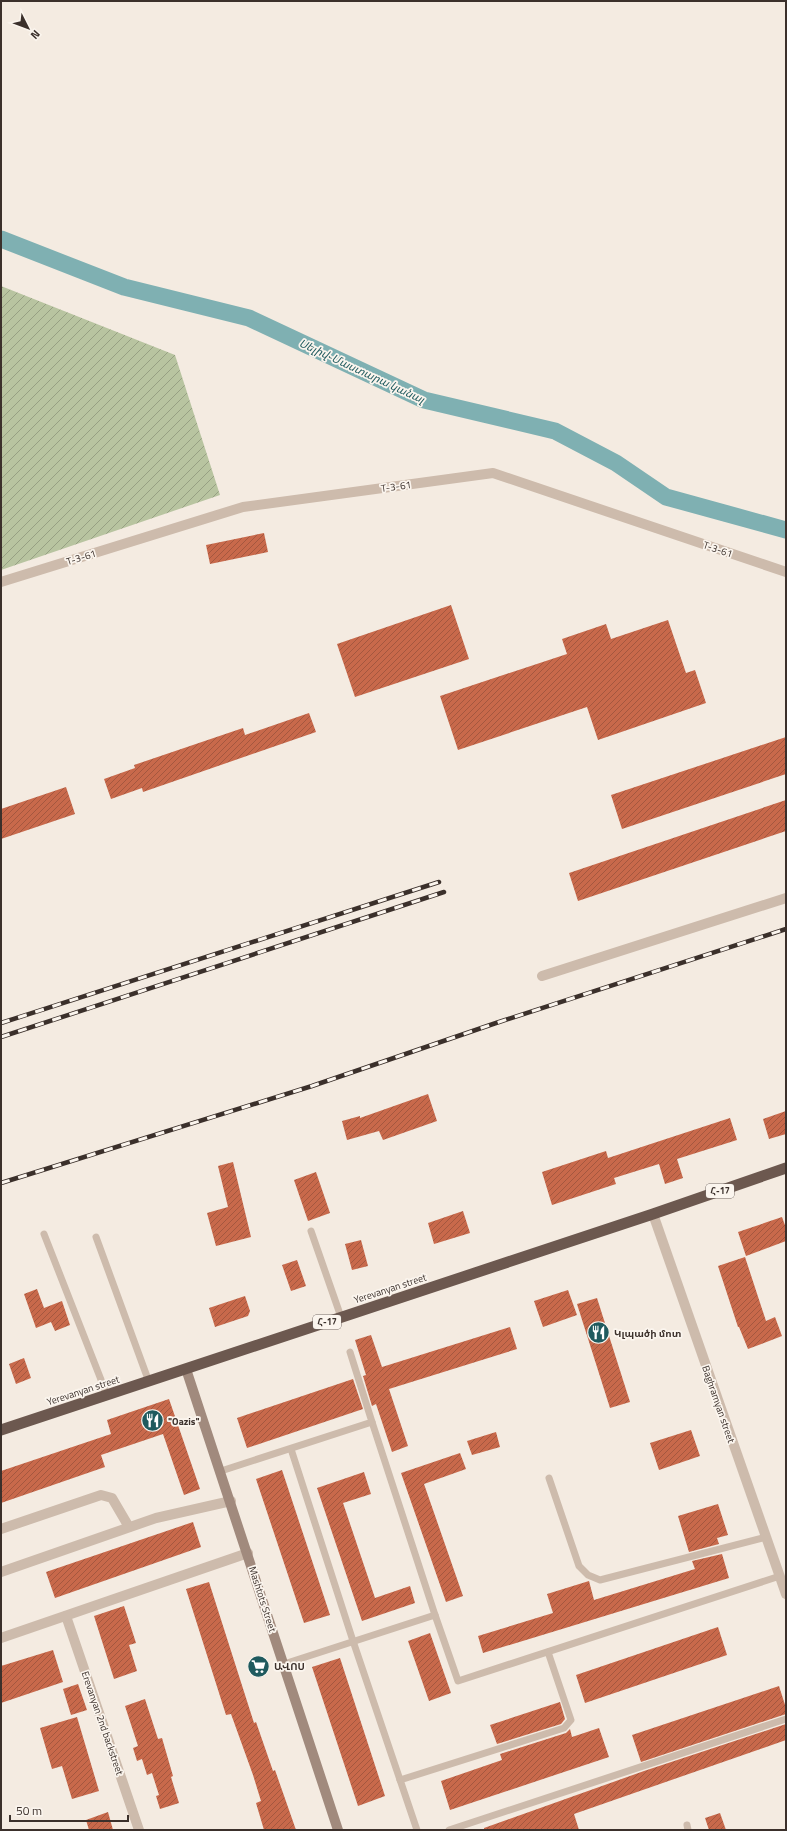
<svg xmlns="http://www.w3.org/2000/svg" width="787" height="1831" font-family="'Titillium Web','Noto Sans Armenian',sans-serif">
  <defs>
    <pattern id="garden-furrows" width="10" height="10" patternUnits="userSpaceOnUse"><rect width="10" height="10" fill="#b8c4a0"/><path d="M-1 1l2-2M0 10L10 0M9 11l2-2" fill="none" stroke="#97a083"/></pattern>
    <pattern id="building-hatch" width="6" height="6" patternUnits="userSpaceOnUse"><rect width="6" height="6" fill="#c8694b"/><path d="M-1 1l2-2M0 6l6-6M5 7l2-2" fill="none" stroke="#a4573f"/></pattern>
  </defs>
  <rect width="100%" height="100%" fill="#f4ebe1"/>
  <polygon fill="url(#garden-furrows)" points="1,286 175,355 220,495 1,570"/>
  <g fill="none" stroke-linecap="round" stroke-linejoin="round">
    <polyline stroke="#7fb0b2" stroke-width="17" points="1,239 124,287 249,318 424,400 555,431 616,463 666,497 786,530"/>
  </g>
  <g fill="url(#building-hatch)">
    <polygon points="264,533 268,552 210,564 206,545"/>
    <polygon points="451,605 469,659 355,697 337,644"/>
    <polygon points="668,620 686,673 695,670 706,703 598,740 587,707 458,750 440,696 567,654 562,639 606,624 611,639"/>
    <polygon points="309,713 316,732 143,792 142,788 111,799 104,779 135,768 134,765 243,728 245,735"/>
    <polygon points="786,737 786,774 622,829 611,795"/>
    <polygon points="66,787 75,814 1,839 1,809"/>
    <polygon points="786,800 786,831 578,901 569,873"/>
    <polygon points="428,1094 437,1121 383,1140 379,1131 347,1140 342,1121 360,1116 360,1118"/>
    <polygon points="786,1111 786,1134 769,1139 763,1119"/>
    <polygon points="730,1118 737,1140 677,1159 683,1178 665,1184 659,1164 614,1178 616,1184 552,1205 542,1172 606,1151 608,1158"/>
    <polygon points="233,1162 251,1237 216,1246 207,1213 228,1207 218,1166"/>
    <polygon points="316,1172 330,1213 308,1221 294,1180"/>
    <polygon points="463,1211 470,1233 434,1244 428,1223"/>
    <polygon points="782,1217 786,1228 786,1241 746,1256 738,1232"/>
    <polygon points="361,1240 368,1266 352,1270 345,1244"/>
    <polygon points="745,1257 766,1321 775,1317 782,1336 748,1349 739,1327 738,1327 718,1266"/>
    <polygon points="297,1260 306,1286 291,1291 282,1265"/>
    <polygon points="37,1289 44,1308 62,1301 70,1325 55,1331 51,1322 36,1328 24,1294"/>
    <polygon points="568,1290 577,1315 543,1327 534,1301"/>
    <polygon points="245,1296 250,1311 248,1316 215,1327 209,1308"/>
    <polygon points="597,1298 630,1402 610,1408 577,1304"/>
    <polygon points="510,1327 517,1349 389,1389 408,1446 392,1452 376,1404 372,1406 363,1376 366,1375 355,1340 371,1335 382,1367"/>
    <polygon points="24,1358 31,1378 16,1384 9,1364"/>
    <polygon points="353,1379 363,1409 247,1448 237,1418"/>
    <polygon points="169,1399 200,1489 184,1495 163,1434 101,1455 105,1467 1,1503 1,1471 111,1434 107,1420"/>
    <polygon points="691,1430 700,1456 659,1470 650,1443"/>
    <polygon points="496,1432 500,1447 472,1455 467,1441"/>
    <polygon points="460,1453 466,1469 424,1484 463,1596 446,1602 401,1473"/>
    <polygon points="282,1470 330,1615 304,1623 256,1479"/>
    <polygon points="364,1472 371,1494 343,1503 375,1598 410,1586 415,1603 362,1621 317,1488"/>
    <polygon points="718,1504 728,1535 717,1538 719,1544 689,1552 678,1516"/>
    <polygon points="193,1522 201,1547 55,1598 46,1572"/>
    <polygon points="722,1554 729,1578 483,1653 478,1636 553,1613 547,1594 589,1581 594,1600 695,1569 692,1561"/>
    <polygon points="209,1582 254,1723 256,1722 273,1771 275,1770 296,1830 264,1830 256,1803 261,1801 253,1775 231,1714 226,1715 186,1589"/>
    <polygon points="124,1606 136,1643 129,1645 137,1671 114,1679 94,1616"/>
    <polygon points="718,1627 727,1655 585,1703 576,1675"/>
    <polygon points="430,1633 451,1693 429,1701 408,1641"/>
    <polygon points="53,1650 63,1682 1,1703 1,1666"/>
    <polygon points="340,1658 385,1796 358,1806 312,1667"/>
    <polygon points="78,1684 87,1710 71,1715 63,1689"/>
    <polygon points="779,1686 786,1708 786,1714 641,1762 632,1735"/>
    <polygon points="145,1699 158,1739 162,1738 173,1776 171,1777 179,1803 160,1809 156,1796 159,1795 152,1773 147,1775 142,1759 137,1761 133,1748 138,1746 125,1706"/>
    <polygon points="560,1702 565,1719 561,1724 497,1744 490,1725"/>
    <polygon points="77,1717 99,1791 72,1799 62,1766 52,1769 40,1728"/>
    <polygon points="786,1724 786,1740 574,1814 579,1830 484,1830 484,1828 644,1771"/>
    <polygon points="599,1728 609,1757 450,1810 441,1781 502,1760 500,1754 566,1733 570,1729 572,1737"/>
    <polygon points="108,1812 113,1830 89,1830 86,1820"/>
    <polygon points="720,1813 726,1830 709,1830 705,1818"/>
  </g>
  <g fill="none" stroke-linecap="round" stroke-linejoin="round">
    <g stroke="#cdbbac" stroke-width="7">
      <polyline points="311,1231 341,1317"/>
      <polyline points="44,1234 107,1395"/>
      <polyline points="96,1237 149,1382"/>
      <polyline points="372,1422 435,1615"/>
      <polyline points="291,1449 353,1641 417,1830"/>
      <polyline points="221,1471 372,1422 350,1352"/>
      <polyline points="549,1478 579,1566 588,1575 600,1580 766,1537"/>
      <polyline points="284,1664 435,1615 458,1681 780,1576"/>
      <polyline points="400,1780 564,1728 571,1720 548,1652"/>
      <polyline points="687,1825 688,1830"/>
      <polyline points="449,1830 786,1719"/>
    </g>
    <g stroke="#cdbbac" stroke-width="10">
      <polyline points="542,976 786,898"/>
      <polyline points="653,1214 786,1594"/>
      <polyline points="1,1529 101,1495 112,1498 129,1527"/>
      <polyline points="1,1572 156,1518 231,1501"/>
      <polyline points="66,1616 139,1830"/>
      <polyline points="1,1638 248,1553"/>
    </g>
    <polyline stroke="#cdbbac" stroke-width="10" points="1,582 243,507 493,473 786,572"/>
    <polyline stroke="#a18a7d" stroke-width="10" points="186,1369 338,1830"/>
    <polyline stroke="#6c584f" stroke-width="11" points="1,1430 653,1214 786,1168"/>
    <defs>
      <g id="rail">
        <polyline points="1,1023 439,882"/>
        <polyline points="1,1037 444,892"/>
        <polyline points="1,1183 312,1086 496,1023 786,929"/>
      </g>
    </defs>
    <use href="#rail" stroke="#3b302b" stroke-width="4.5"/>
    <use href="#rail" stroke="#fbf5ee" stroke-width="3" stroke-dasharray="9" stroke-linecap="butt"/>
  </g>
  <defs>
    <symbol id="restaurant-disc" viewBox="-11 -11 22 22"><circle r="9.5" fill="#1f5a5e" stroke="#fbf5ee"/><path d="M-5-6h1v4h1v-4h1v4h1v-4h1v5L-1.5 .5V6h-2V.5L-5-1ZM5-6V6H3V1.5H1.5Q1.5-4 5-6Z" fill="#fff"/></symbol>
    <symbol id="supermarket-disc" viewBox="-11 -11 22 22"><circle r="9.5" fill="#1f5a5e" stroke="#fbf5ee"/><path d="M-6-5.5h2.5l.6 2H6L4.5 2H-2.5L-4.4-4H-6ZM-1.5 3.2a1.3 1.3 0 1 0 .1 0ZM3 3.2a1.3 1.3 0 1 0 .1 0Z" fill="#fff"/></symbol>
  </defs>
  <g fill-rule="evenodd">
    <use href="#restaurant-disc" x="586" y="1320" width="25" height="25"/>
    <use href="#restaurant-disc" x="140" y="1408" width="25" height="25"/>
    <use href="#supermarket-disc" x="246" y="1654" width="25" height="25"/>
  </g>
  <g text-anchor="middle" stroke-width="3.5" stroke-linejoin="round" paint-order="stroke">
    <g fill="#fbf5ee" stroke="#756b66" stroke-width="1">
      <rect x="706" y="1184" width="28" height="14" rx="3"/>
      <rect x="313" y="1315" width="28" height="14" rx="3"/>
    </g>
    <g font-size="9" font-weight="bold" fill="#3b302b">
      <text x="720" y="1194">Հ-17</text>
      <text x="327" y="1325">Հ-17</text>
    </g>
    <g font-size="10" fill="#3b302b" stroke="#fbf5ee">
      <text transform="translate(396 486) rotate(-8)" y="4">T-3-61</text>
      <text transform="translate(718 549) rotate(19)" y="4">T-3-61</text>
      <text transform="translate(81 557) rotate(-17)" y="4">T-3-61</text>
      <text transform="translate(390 1288) rotate(-18)" y="4">Yerevanyan street</text>
      <text transform="translate(83 1390) rotate(-18)" y="4">Yerevanyan street</text>
      <text transform="translate(719 1404) rotate(71)" y="4">Baghramyan street</text>
      <text transform="translate(263 1599) rotate(72)" y="4">Mashtots Street</text>
      <text transform="translate(103 1723) rotate(71)" y="4">Erevanyan 2nd backstreet</text>
    </g>
    <g font-size="10" font-weight="bold" fill="#3b302b" stroke="#fbf5ee" text-anchor="start">
      <text x="614" y="1337">Կլպածի մոտ</text>
      <text x="168" y="1425">"Oazis"</text>
      <text x="274" y="1670">ԱՎՈՍ</text>
    </g>
    <g font-size="11" font-style="italic" fill="#1f5a5e" stroke="#fbf5ee">
      <text transform="translate(362 371) rotate(25)" y="4">Սելիվ֊Մաստարա կանալ</text>
    </g>
  </g>
  <rect width="787" height="1831" fill="none" stroke="#3b302b" stroke-width="4"/>
  <g transform="translate(28 28) rotate(132)" stroke="#fbf5ee" stroke-width="3" paint-order="stroke">
  <path d="M0-3L7 15L0 10L-7 15Z" fill="#3b302b"/>
  <text y="-6" font-size="11" font-weight="bold" text-anchor="middle" fill="#3b302b">N</text>
  </g>
  <path d="M10 1815v6h118v-6" fill="none" stroke="#3b302b" stroke-width="2"/>
  <text x="16" y="1815" font-size="12" fill="#3b302b" stroke="#fbf5ee" stroke-width="3" paint-order="stroke">50 m</text>
</svg>
